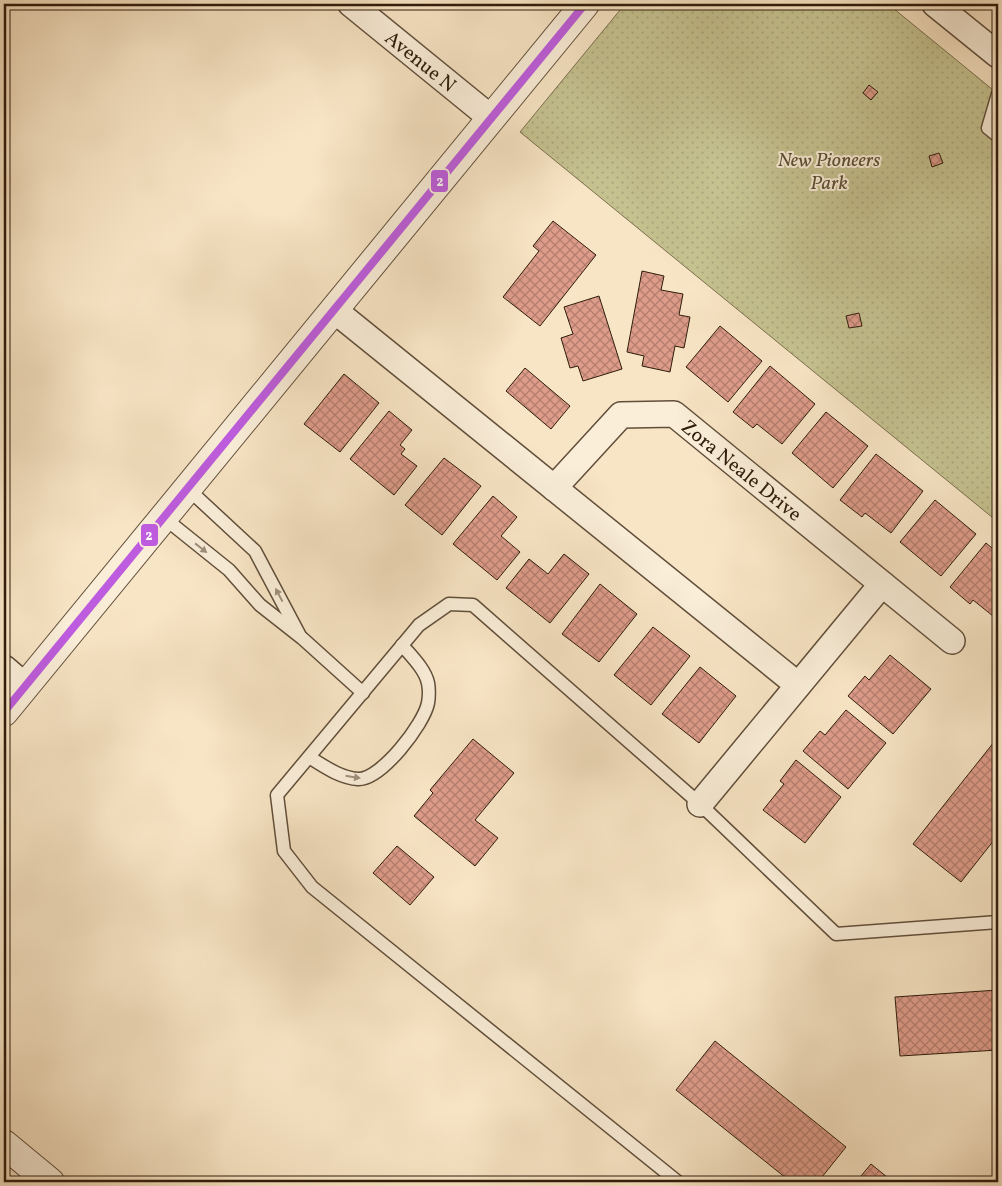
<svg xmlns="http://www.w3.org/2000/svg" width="1002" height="1186" font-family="Vollkorn,serif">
  <defs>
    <pattern id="park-dots" width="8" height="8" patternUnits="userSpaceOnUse" patternTransform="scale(1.25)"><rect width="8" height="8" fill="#c5c290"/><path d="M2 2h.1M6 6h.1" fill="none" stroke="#aaa67b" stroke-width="1.8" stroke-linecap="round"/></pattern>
    <pattern id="building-cross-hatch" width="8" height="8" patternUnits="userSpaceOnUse" patternTransform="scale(1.25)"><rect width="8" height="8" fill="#de9c8a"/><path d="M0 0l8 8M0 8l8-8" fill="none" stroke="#b47e6f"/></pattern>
  </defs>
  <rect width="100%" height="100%" fill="#f8e5c5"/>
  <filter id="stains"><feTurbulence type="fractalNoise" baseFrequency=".004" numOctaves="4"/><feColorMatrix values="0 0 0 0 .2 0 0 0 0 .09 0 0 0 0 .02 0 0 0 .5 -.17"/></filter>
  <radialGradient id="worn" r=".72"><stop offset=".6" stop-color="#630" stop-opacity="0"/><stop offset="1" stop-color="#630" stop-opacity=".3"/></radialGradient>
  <polygon fill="url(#park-dots)" stroke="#7a6f4e" points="625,4 888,4 998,94 998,522 520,132"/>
  <g fill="url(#building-cross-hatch)" stroke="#2f1c0b">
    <polygon points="869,85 878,92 871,100 863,93"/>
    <polygon points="939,153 943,163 932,167 929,156"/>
    <polygon points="553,221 596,255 540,326 503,297 539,251 533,246"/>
    <polygon points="642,271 664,276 661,290 683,294 679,315 690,317 684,348 675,346 670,372 642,366 644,356 627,352"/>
    <polygon points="599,296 622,369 583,381 578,366 570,368 561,338 573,334 564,307"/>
    <polygon points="859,313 862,326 849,328 846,316"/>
    <polygon points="720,326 762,361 728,402 686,367"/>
    <polygon points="770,366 815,404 782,444 757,424 753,428 733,412"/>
    <polygon points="525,368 570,406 551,429 506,391"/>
    <polygon points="344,374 379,403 340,452 304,424"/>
    <polygon points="389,411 412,430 400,445 405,449 401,454 417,466 394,495 350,459"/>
    <polygon points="826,412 868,446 833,488 792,453"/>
    <polygon points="876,454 923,491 891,533 865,513 862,517 840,500"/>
    <polygon points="444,458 481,486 442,535 405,505"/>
    <polygon points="493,496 517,517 501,536 520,552 497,580 453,544"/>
    <polygon points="935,500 976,534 941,576 900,542"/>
    <polygon points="986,543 998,553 998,620 973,600 970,604 950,587"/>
    <polygon points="564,554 589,574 550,623 506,588 529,559 548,574"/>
    <polygon points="600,584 637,614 599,662 562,634"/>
    <polygon points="653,627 690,656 651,705 614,675"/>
    <polygon points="890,655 931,689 893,734 848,696 865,676 869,680"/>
    <polygon points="700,667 736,696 699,743 662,714"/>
    <polygon points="846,710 886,743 848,789 803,751 820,731 825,735"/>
    <polygon points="998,737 998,835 961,882 913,844"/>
    <polygon points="473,739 514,773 475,820 498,838 475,866 414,816 433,793 430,790"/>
    <polygon points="796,760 841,797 805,843 763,810 784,784 780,781"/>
    <polygon points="397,846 434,877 410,905 373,873"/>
    <polygon points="998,990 998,1050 900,1056 895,997"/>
    <polygon points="715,1041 846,1147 818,1182 791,1182 676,1090"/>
    <polygon points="871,1164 893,1182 856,1182"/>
  </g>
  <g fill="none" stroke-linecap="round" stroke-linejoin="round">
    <defs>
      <g id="service">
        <polyline points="998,94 988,128 998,136"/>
        <polyline points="187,488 255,551 299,634"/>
        <polyline points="163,517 229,570 260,605 302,638 363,693"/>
        <path d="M309,757C324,766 340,778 358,779C381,780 424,724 428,703C429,698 429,688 428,683C425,669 411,656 402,645"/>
        <polyline points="678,1182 312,887 284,851 277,795 419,625 449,604 473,605 700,804 836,934 998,922"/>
      </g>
      <g id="minor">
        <polyline points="351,4 491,118"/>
        <polyline points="935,4 998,55"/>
        <polyline points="334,310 798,685"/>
        <polyline points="554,488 621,415 674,414 952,641"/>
        <polyline points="4,668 25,686"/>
        <polyline points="700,804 882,584"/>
      </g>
      <g id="tertiary">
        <polyline points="4,712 585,4"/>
        <polyline points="4,1144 50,1182"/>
      </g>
    </defs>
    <use href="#service" stroke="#614e3a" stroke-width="15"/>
    <use href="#minor" stroke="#614e3a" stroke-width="28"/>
    <use href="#tertiary" stroke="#614e3a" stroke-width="30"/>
    <use href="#service" stroke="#faeed9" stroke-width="12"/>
    <use href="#minor" stroke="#faeed9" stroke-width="25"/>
    <use href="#tertiary" stroke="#faeed9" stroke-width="28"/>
    <defs>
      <polyline id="bus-1" points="4,712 585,4"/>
    </defs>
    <use href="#bus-1" stroke="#faeed9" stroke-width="11"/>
    <use href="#bus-1" stroke="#be5ce0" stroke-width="8"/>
  </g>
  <defs><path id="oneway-solid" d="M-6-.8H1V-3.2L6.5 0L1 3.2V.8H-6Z" transform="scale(1.25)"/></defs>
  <g fill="#9f907c">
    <use href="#oneway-solid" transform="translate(201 548) rotate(38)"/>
    <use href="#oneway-solid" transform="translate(279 595) rotate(-118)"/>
    <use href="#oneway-solid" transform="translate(353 777) rotate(9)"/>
  </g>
  <g text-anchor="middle" stroke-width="4" stroke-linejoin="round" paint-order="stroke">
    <g font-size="20" fill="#2f1c0b" stroke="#faeed9">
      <text transform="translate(421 61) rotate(39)" y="7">Avenue N</text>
      <text transform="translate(742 470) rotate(39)" y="7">Zora Neale Drive</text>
    </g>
    <g font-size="20" font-style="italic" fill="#5c4e33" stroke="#faeed9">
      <text x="829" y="166">New Pioneers<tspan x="829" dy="23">Park</tspan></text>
    </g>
  </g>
  <g stroke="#faeed9" stroke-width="2">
    <rect x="430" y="169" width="19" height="24" rx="5" fill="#be5ce0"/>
    <rect x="140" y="523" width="19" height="24" rx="5" fill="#be5ce0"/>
  </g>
  <g font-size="14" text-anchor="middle" font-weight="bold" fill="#fff">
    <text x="440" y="186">2</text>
    <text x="149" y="540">2</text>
  </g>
  <rect width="1002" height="1186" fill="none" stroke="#f8e5c5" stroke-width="20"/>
  <rect x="5" y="5" width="992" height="1176" fill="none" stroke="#2f1c0b" stroke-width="2.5"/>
  <rect x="10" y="10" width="982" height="1166" fill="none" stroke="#2f1c0b"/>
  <rect width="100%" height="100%" filter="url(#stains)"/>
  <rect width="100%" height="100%" fill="url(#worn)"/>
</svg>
